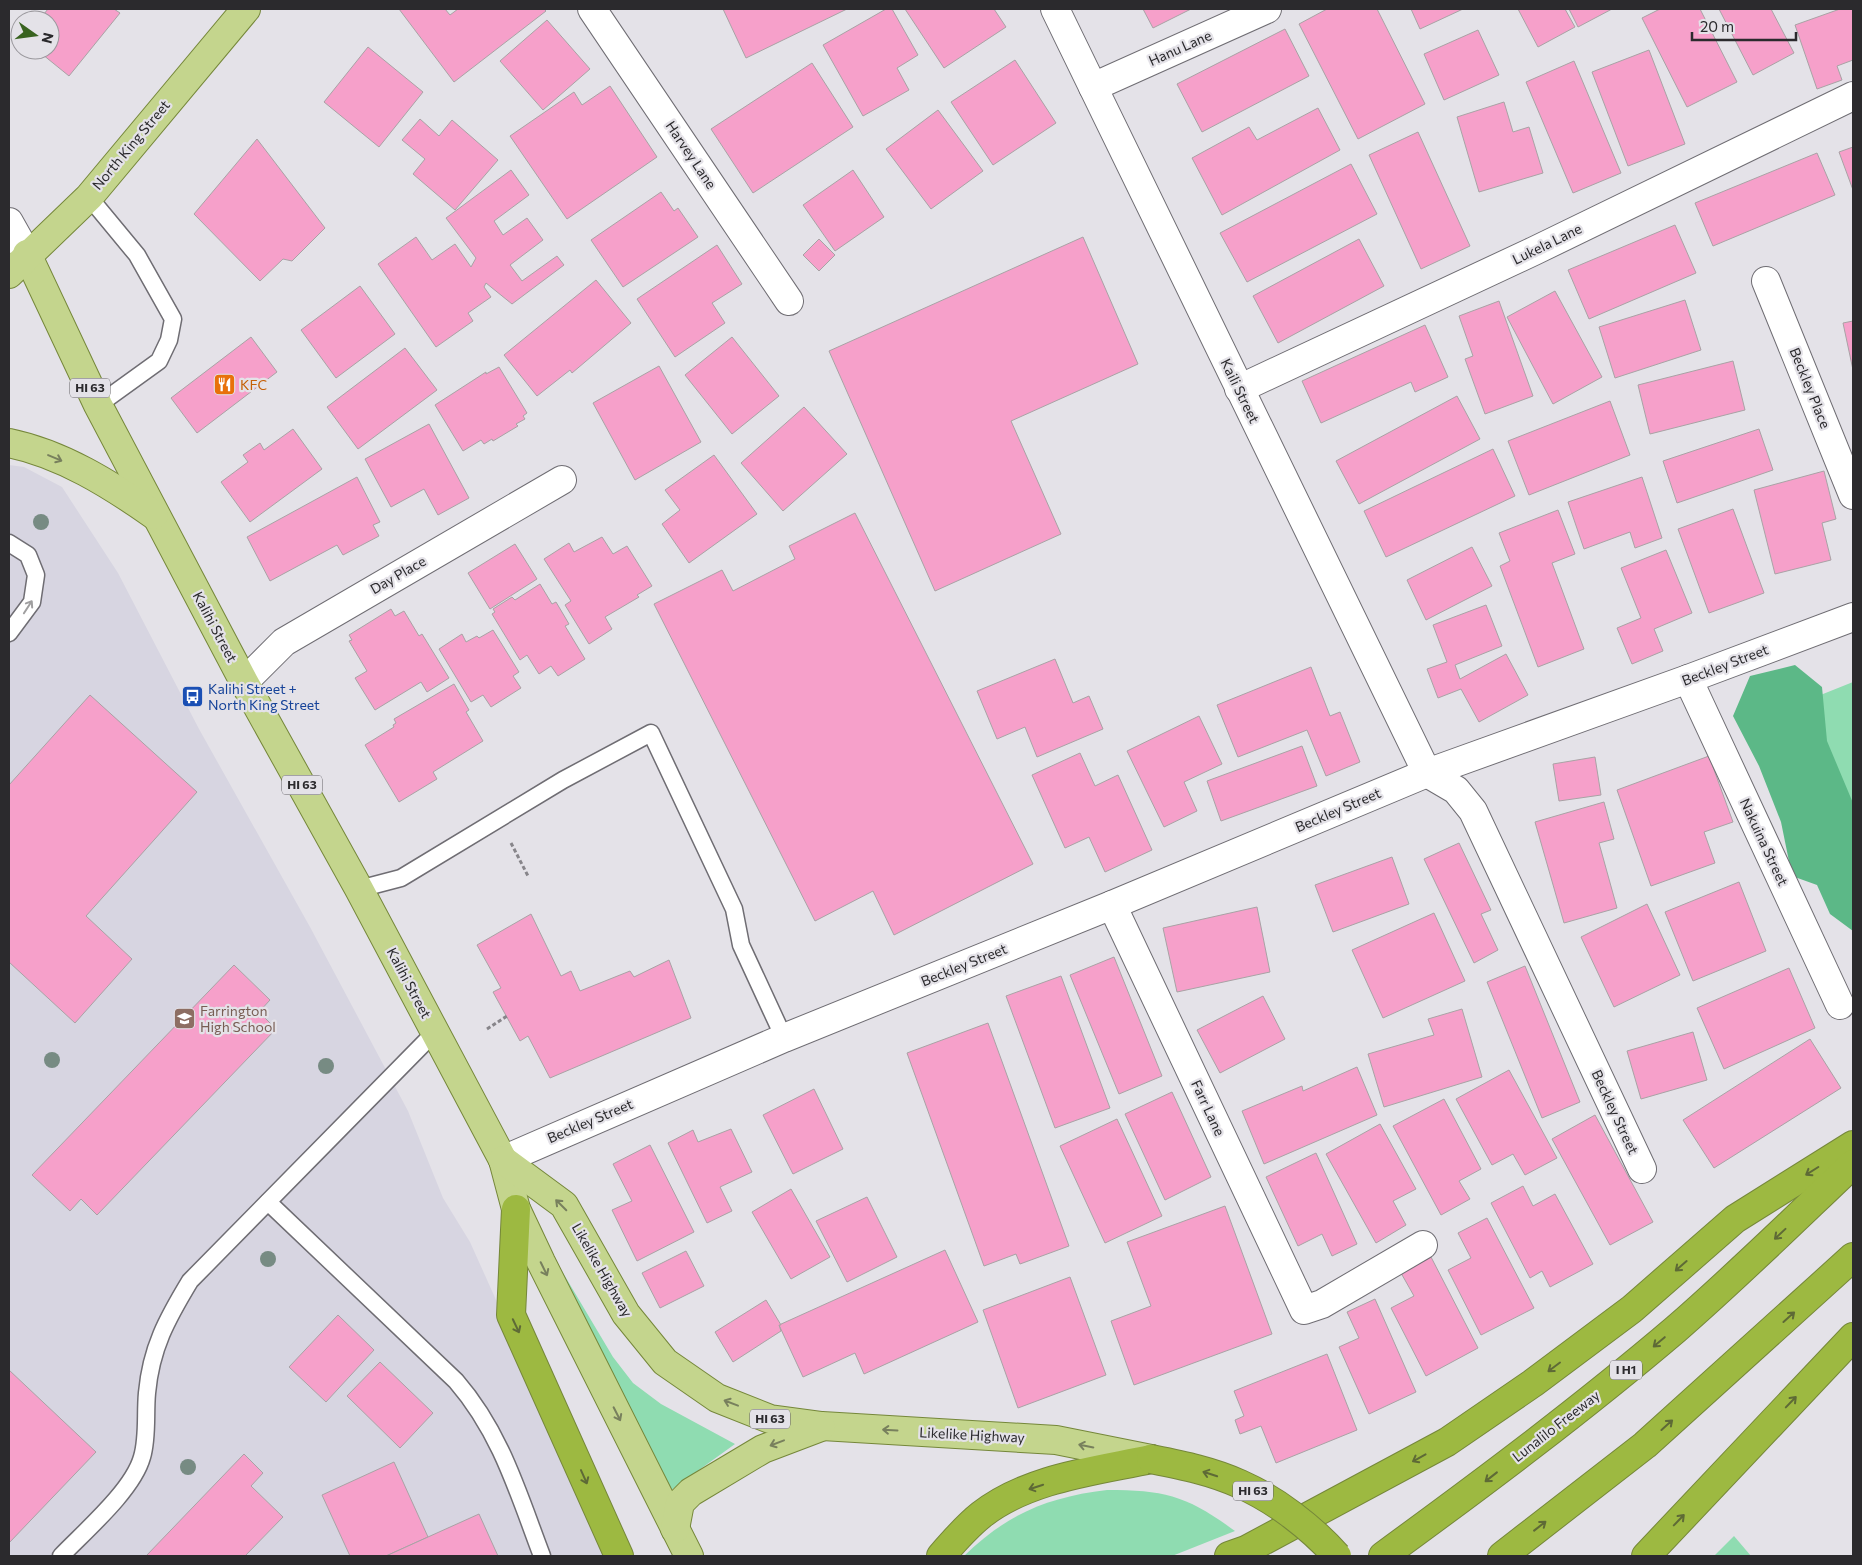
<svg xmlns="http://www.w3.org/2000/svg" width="1862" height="1565" font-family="Commissioner,sans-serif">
  <rect width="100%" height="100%" fill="#e4e2e8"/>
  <polygon fill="#d7d5e1" points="9,465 24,467 62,487 118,573 199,729 310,927 408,1111 443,1198 470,1242 611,1556 9,1556"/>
  <g fill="#8fdcb1">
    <polygon points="1853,682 1853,816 1808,700"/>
    <polygon points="522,1204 613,1357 633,1383 661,1404 735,1444 656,1501"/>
    <path d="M1107,1490C1166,1490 1187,1496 1235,1531L1172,1556H964C1007,1514 1048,1497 1107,1490Z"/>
    <polygon points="1734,1536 1751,1556 1714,1556"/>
  </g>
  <polygon fill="#5cb887" points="1795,665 1822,687 1827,741 1853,803 1853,931 1830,914 1817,885 1792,876 1781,822 1759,766 1733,716 1750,676"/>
  <g fill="#f6a0ca" stroke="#a9a2a5">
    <polygon points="48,9 114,9 120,13 69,76 37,50 50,50 50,20 39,20"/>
    <polygon points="399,9 445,9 450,15 458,9 544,9 546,11 454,82"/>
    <polygon points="723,9 847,9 746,58"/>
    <polygon points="886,9 892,9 918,55 897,68 909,90 863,116 823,45"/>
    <polygon points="905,9 994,9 1006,27 944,68"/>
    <polygon points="1143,9 1191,9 1153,28"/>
    <polygon points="1327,9 1377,9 1425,104 1358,139 1299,24"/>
    <polygon points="1411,9 1463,9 1420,29"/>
    <polygon points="1518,9 1565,9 1575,27 1538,47"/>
    <polygon points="1569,9 1612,9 1578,27"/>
    <polygon points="1660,9 1700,9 1737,82 1687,107 1642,18"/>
    <polygon points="1719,9 1771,9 1794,53 1753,75"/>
    <polygon points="1840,9 1853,9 1853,60 1837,66 1842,80 1817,89 1795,25"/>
    <polygon points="547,20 590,69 543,110 500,61"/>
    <polygon points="1285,29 1309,76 1202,132 1177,84"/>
    <polygon points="1478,30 1499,75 1444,100 1424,54"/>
    <polygon points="368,47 423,92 379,147 324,102"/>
    <polygon points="1649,50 1685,144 1628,166 1592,72"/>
    <polygon points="1015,60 1056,123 993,165 951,102"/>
    <polygon points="1574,61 1621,173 1573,193 1526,82"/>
    <polygon points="812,63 853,127 753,193 711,129"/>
    <polygon points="610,86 657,157 567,219 510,136 574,92 582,105"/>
    <polygon points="1504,102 1513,132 1529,127 1543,173 1479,192 1457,117"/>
    <polygon points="1318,108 1340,150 1222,215 1192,158 1249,127 1257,140"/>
    <polygon points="938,110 983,171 931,209 886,149"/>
    <polygon points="420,119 439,136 452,120 498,160 455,210 413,174 425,159 402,140"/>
    <polygon points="1418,132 1470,246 1421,269 1369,155"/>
    <polygon points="257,139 325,228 292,261 283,259 260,281 194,214"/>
    <polygon points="1853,147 1853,190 1839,152"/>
    <polygon points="1817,153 1835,195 1713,246 1695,203"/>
    <polygon points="1351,164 1377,214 1247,282 1220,233"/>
    <polygon points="511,170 529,195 494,221 503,235 527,218 543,240 510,265 522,281 557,256 564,265 512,304 486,283 484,287 491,297 468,313 473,321 436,347 378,264 416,237 432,260 455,244 471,267 476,258 446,218"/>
    <polygon points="853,170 884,217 835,251 803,205"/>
    <polygon points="661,192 674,211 678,208 698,237 623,287 591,240"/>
    <polygon points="1675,225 1696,273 1589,319 1568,270"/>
    <polygon points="1083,237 1138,364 1011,421 1061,534 935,591 829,351"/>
    <polygon points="819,239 835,255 819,271 803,255"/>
    <polygon points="1359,239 1384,286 1278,343 1253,296"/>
    <polygon points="717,245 742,284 712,303 725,323 675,357 637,299"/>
    <polygon points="596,280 631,323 572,373 570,370 537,396 504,355"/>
    <polygon points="360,286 395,334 336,378 301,330"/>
    <polygon points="1555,291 1602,377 1553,404 1507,317"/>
    <polygon points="1685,300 1701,350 1615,378 1599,327"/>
    <polygon points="1499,301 1533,396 1485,414 1465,359 1473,356 1459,316"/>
    <polygon points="1853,321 1853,370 1843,323"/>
    <polygon points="1425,325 1448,377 1415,392 1411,382 1321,423 1302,381"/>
    <polygon points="251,337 277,372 197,433 171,398"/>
    <polygon points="732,337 779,396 732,434 685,375"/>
    <polygon points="405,348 437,390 358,449 327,407"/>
    <polygon points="1733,361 1745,410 1650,434 1638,385"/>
    <polygon points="659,366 701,442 635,480 593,403"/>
    <polygon points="499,367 527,413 523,416 525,419 516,424 518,426 493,441 492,439 484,444 481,440 463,451 435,405 486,372 486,374"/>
    <polygon points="1457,396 1480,439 1359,504 1336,461"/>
    <polygon points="1610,401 1630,455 1529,495 1508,441"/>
    <polygon points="804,407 847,454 783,511 741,463"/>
    <polygon points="429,424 469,498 438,515 424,489 391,507 365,459"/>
    <polygon points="293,429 322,469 250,522 221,482 248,462 243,455 260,443 264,450"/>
    <polygon points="1759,429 1773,470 1677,503 1663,461"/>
    <polygon points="1493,449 1515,496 1386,557 1364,511"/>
    <polygon points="714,455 757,514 689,563 662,524 680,510 665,490"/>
    <polygon points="1824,471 1836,519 1822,523 1831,560 1775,574 1754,490"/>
    <polygon points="357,477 380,522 373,525 379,536 343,555 337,545 270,581 247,537"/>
    <polygon points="1642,477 1662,538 1635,548 1630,532 1584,549 1568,502"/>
    <polygon points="1733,509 1764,593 1709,613 1678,529"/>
    <polygon points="1558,510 1575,554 1552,563 1584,649 1538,667 1500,566 1510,561 1499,533"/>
    <polygon points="855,513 1033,864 894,935 873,891 815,921 654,604 722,570 733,591 795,559 789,546"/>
    <polygon points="602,537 613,554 627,546 652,586 637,595 639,597 605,617 612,629 589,644 565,605 571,601 544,559 569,543 574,552"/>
    <polygon points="515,544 537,579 490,609 468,573"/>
    <polygon points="1472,547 1492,586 1426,620 1407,580"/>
    <polygon points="1666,550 1692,613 1654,629 1663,651 1632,664 1617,628 1641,618 1621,568"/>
    <polygon points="540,584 552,604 556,602 569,624 565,626 585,659 558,676 551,666 539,674 527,655 520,660 492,614 495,612 493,609 512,597 515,600"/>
    <polygon points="1486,605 1502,646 1455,665 1460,679 1506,654 1528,695 1479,722 1461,689 1438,698 1427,669 1447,662 1433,625"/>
    <polygon points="391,609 395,616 404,611 419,636 422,634 449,678 427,692 421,682 375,710 355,678 367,671 349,641 352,640 349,635"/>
    <polygon points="493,630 519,672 513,676 521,688 491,707 483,695 471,702 439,649 462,634 466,642 477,636 479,638"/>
    <polygon points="1055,659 1073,703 1089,696 1103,729 1037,757 1025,727 997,739 977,691"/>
    <polygon points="1311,667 1330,716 1340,712 1360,762 1326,776 1307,730 1238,757 1217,705"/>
    <polygon points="454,684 469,710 466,712 483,741 433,772 437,779 399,802 365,745 394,727 393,725 396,723 394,719"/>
    <polygon points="90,695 197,792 86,916 132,959 75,1023 9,962 9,785"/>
    <polygon points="1199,716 1222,764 1184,782 1197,811 1164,827 1127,751"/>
    <polygon points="1302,746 1317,786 1221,821 1207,781"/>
    <polygon points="1080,753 1095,786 1118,775 1152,850 1105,872 1089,837 1065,848 1032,775"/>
    <polygon points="1709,756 1733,822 1704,832 1715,863 1651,886 1617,790"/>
    <polygon points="1595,757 1601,795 1559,801 1553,764"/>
    <polygon points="1604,802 1614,839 1599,843 1617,908 1564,923 1535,822"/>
    <polygon points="1459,843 1491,910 1481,914 1498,950 1474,963 1424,859"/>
    <polygon points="1392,857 1409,904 1333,932 1315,885"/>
    <polygon points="1739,882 1766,951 1693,981 1665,912"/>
    <polygon points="1647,904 1680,975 1614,1007 1581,937"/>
    <polygon points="1257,907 1270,972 1177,992 1163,928"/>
    <polygon points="1434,913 1465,981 1383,1018 1352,950"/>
    <polygon points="531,914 561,976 571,971 580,991 630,971 634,977 669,960 691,1018 550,1078 528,1036 520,1041 493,992 501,988 477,945"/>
    <polygon points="1114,957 1162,1076 1119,1094 1070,975"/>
    <polygon points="234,965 270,1000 259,1012 276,1029 97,1215 81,1199 70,1211 32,1175"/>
    <polygon points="1525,966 1580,1102 1542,1118 1487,982"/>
    <polygon points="1789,968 1815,1028 1724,1069 1697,1008"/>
    <polygon points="1061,976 1110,1108 1055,1128 1006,996"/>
    <polygon points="1263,996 1285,1039 1220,1073 1197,1030"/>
    <polygon points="1462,1009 1482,1077 1384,1107 1368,1054 1434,1035 1428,1019"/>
    <polygon points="988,1023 1069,1246 1020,1264 1016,1254 984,1266 907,1053"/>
    <polygon points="1693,1032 1707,1080 1641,1099 1627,1051"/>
    <polygon points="1810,1039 1841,1088 1714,1168 1683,1120"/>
    <polygon points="1357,1067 1377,1115 1264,1164 1242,1111 1302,1086 1303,1091"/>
    <polygon points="1509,1070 1557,1158 1525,1175 1513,1154 1492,1165 1456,1099"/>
    <polygon points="814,1089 843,1149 793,1174 763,1115"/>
    <polygon points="1172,1092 1211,1177 1165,1200 1125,1114"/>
    <polygon points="1444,1099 1481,1169 1459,1181 1470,1199 1441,1215 1393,1126"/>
    <polygon points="1595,1115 1653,1222 1610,1245 1552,1139"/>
    <polygon points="1117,1119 1162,1216 1105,1243 1060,1146"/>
    <polygon points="1380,1124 1416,1189 1393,1201 1406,1225 1376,1243 1326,1154"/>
    <polygon points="731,1129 752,1172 720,1187 732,1211 707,1223 668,1143 693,1130 698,1142"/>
    <polygon points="650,1145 694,1232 637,1261 612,1210 632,1201 613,1164"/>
    <polygon points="1316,1153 1357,1244 1332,1256 1322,1234 1298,1246 1266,1177"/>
    <polygon points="1523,1186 1533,1206 1555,1194 1593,1264 1550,1287 1542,1271 1530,1278 1491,1203"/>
    <polygon points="791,1189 830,1257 791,1279 752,1212"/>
    <polygon points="867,1197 897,1257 847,1282 816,1221"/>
    <polygon points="1225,1206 1272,1334 1134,1385 1111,1321 1151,1306 1127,1242"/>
    <polygon points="1487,1218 1534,1308 1481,1335 1448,1270 1471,1258 1458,1233"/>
    <polygon points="945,1250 978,1322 864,1374 855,1353 803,1377 779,1325"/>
    <polygon points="686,1251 704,1286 660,1308 642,1273"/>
    <polygon points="1431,1257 1478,1348 1426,1376 1391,1308 1414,1296 1401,1273"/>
    <polygon points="1070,1277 1106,1375 1018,1408 983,1310"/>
    <polygon points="1375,1299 1416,1392 1369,1414 1339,1347 1359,1338 1347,1312"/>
    <polygon points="766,1300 781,1325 779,1325 781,1331 733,1362 715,1332"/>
    <polygon points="338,1315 374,1350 326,1402 289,1367"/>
    <polygon points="1327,1354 1357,1430 1276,1463 1261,1426 1240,1434 1235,1420 1244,1416 1234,1391"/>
    <polygon points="380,1362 433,1413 400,1448 347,1396"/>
    <polygon points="9,1370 96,1452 9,1543"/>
    <polygon points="244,1454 263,1473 251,1486 283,1517 245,1556 146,1556"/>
    <polygon points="394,1462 428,1537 386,1556 350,1556 322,1495"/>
    <polygon points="479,1514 498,1556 386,1556 428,1537"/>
  </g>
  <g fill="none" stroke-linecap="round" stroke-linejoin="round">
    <defs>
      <g id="lane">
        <polyline points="89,197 137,255 173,319 169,340 159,361 98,405"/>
        <polyline points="9,543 28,555 36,575 32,602 9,633"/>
        <polyline points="359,889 401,878 563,780 651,733 734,909 741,945 784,1038"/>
        <path d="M268,1202L456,1381C501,1433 518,1493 542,1556"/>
        <path d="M61,1556C85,1531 133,1490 142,1457C148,1437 145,1414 147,1393C151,1348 167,1319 190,1281L435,1032"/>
      </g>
      <g id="street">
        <polyline points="592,9 789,301"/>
        <polyline points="1055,9 1427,773 1456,790 1473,811 1642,1169"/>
        <polyline points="1093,87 1267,9"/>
        <polyline points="1766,281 1853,495"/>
        <polyline points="1239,389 1534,251 1853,96"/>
        <polyline points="1688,679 1840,1005"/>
        <polyline points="244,682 284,642 562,480"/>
        <polyline points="1112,905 1304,1310 1322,1304 1423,1245"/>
        <polyline points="503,1160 784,1038 1112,905 1427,773 1688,679 1853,617"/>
      </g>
      <polyline id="secondary" points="9,222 27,254"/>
      <g id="primary">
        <polyline points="27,254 98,405 244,682 359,889 503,1160 516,1209 541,1262 689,1556"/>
        <polyline points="9,274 89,197 246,9"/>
        <path d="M9,443C62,454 110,484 154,515"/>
        <polyline points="503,1160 564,1205 626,1314 665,1362 717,1398 770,1419 822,1426 1056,1440 1151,1459"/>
        <polyline points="675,1529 680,1503 691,1492 763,1449 821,1427"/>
      </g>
      <g id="highway">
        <polyline points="516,1209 511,1315 619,1556"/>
        <path d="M941,1556C953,1542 966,1527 981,1515C1028,1478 1095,1471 1151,1459"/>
        <polyline points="1229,1556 1246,1550 1447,1442 1533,1383 1632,1309 1735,1219 1853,1145"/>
        <path d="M1383,1556C1483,1483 1582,1409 1676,1329C1737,1276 1795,1219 1853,1164"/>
        <polyline points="1502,1556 1645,1445 1853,1257"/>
        <polyline points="1646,1556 1853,1337"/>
      </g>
    </defs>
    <use href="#lane" stroke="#6f6d73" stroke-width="19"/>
    <use href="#street" stroke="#6f6d73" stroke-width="30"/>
    <use href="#secondary" stroke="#6f6d73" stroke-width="30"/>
    <use href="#primary" stroke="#75873a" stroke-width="30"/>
    <use href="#highway" stroke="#75873a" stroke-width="30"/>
    <g stroke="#87858a" stroke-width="3" stroke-dasharray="4 2.5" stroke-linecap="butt">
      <polyline points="511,843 528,876"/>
      <polyline points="487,1029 507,1016"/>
    </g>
    <use href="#lane" stroke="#fff" stroke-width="16"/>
    <use href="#street" stroke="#fff" stroke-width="28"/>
    <use href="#secondary" stroke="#fff" stroke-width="28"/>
    <use href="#primary" stroke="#c4d58d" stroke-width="28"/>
    <use href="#highway" stroke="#9db941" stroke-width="28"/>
    <defs>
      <path id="highway-bridge" d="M1151,1459C1181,1465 1212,1471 1240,1484C1276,1500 1311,1527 1337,1556"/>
    </defs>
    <use href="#highway-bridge" stroke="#75873a" stroke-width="30" stroke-linecap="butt"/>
    <use href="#highway-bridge" stroke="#9db941" stroke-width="28"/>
  </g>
  <g fill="#778b83">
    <circle cx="41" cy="522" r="8"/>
    <circle cx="52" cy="1060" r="8"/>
    <circle cx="326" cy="1066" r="8"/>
    <circle cx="268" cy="1259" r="8"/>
    <circle cx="188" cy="1467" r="8"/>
  </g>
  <defs><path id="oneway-shaft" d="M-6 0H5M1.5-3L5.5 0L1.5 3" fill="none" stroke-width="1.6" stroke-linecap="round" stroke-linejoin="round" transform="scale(1.25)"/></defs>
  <g stroke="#78805d">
    <use href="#oneway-shaft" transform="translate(55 458) rotate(23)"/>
    <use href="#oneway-shaft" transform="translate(561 1205) rotate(-135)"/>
    <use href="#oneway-shaft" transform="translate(544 1269) rotate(64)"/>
    <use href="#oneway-shaft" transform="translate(731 1403) rotate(-159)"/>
    <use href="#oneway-shaft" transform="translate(617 1414) rotate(63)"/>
    <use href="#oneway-shaft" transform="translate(890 1430) rotate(-177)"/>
    <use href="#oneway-shaft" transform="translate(777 1443) rotate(159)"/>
    <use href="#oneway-shaft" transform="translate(1086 1446) rotate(-169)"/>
  </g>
  <use stroke="#a09fa0" href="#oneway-shaft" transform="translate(28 607) rotate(-57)"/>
  <g stroke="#5e6a36">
    <use href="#oneway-shaft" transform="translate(1812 1171) rotate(148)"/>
    <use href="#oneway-shaft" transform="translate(1780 1234) rotate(137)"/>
    <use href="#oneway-shaft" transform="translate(1681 1266) rotate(139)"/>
    <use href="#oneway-shaft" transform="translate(1789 1317) rotate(-42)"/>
    <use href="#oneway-shaft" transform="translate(516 1326) rotate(65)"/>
    <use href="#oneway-shaft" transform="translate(1659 1342) rotate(140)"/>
    <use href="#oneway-shaft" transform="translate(1554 1367) rotate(143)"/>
    <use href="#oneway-shaft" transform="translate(1791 1402) rotate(-46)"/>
    <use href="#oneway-shaft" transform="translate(1667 1425) rotate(-42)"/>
    <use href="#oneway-shaft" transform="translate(1419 1458) rotate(151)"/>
    <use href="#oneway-shaft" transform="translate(1210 1474) rotate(-162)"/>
    <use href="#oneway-shaft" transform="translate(584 1477) rotate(66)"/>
    <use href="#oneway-shaft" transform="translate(1491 1477) rotate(142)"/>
    <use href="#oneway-shaft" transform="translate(1036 1487) rotate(162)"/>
    <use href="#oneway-shaft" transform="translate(1679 1520) rotate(-46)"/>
    <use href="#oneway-shaft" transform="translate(1540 1526) rotate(-38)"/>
  </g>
  <defs>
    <symbol id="restaurant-square" viewBox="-11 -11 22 22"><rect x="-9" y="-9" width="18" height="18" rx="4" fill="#e8710a" stroke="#e4e2e8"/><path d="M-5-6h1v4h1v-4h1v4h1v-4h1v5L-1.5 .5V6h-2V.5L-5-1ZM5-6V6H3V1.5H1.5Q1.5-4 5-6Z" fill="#fff"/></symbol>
    <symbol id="bus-square" viewBox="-11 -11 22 22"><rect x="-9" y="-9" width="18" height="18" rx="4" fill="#1a4fb4" stroke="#e4e2e8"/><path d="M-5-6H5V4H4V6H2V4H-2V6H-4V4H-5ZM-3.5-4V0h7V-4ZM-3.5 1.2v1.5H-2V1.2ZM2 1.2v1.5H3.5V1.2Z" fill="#fff"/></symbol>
    <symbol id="school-square" viewBox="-11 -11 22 22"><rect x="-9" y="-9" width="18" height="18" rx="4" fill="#8d6e63" stroke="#e4e2e8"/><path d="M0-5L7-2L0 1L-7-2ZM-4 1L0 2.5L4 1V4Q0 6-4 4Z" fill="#fff"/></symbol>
  </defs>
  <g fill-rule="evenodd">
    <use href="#restaurant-square" x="212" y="372" width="25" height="25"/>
    <use href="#bus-square" x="180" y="684" width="25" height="25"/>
    <use href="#school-square" x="172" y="1006" width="25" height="25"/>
  </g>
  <g text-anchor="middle" stroke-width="4.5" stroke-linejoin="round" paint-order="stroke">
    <g fill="#e4e2e8" stroke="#626165" stroke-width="1">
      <rect x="70" y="378.5" width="40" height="19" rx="4"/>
      <rect x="282" y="775.5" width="40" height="19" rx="4"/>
      <rect x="1610" y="1360.5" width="32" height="19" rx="4"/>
      <rect x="750" y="1409.5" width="40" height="19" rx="4"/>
      <rect x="1233" y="1481.5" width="40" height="19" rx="4"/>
    </g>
    <g font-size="12" font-weight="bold" fill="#2b2a2d">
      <text x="90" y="392">HI 63</text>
      <text x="302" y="789">HI 63</text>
      <text x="1626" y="1374">I H1</text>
      <text x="770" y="1423">HI 63</text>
      <text x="1253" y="1495">HI 63</text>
    </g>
    <g font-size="14" fill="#2b2a2d" stroke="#e4e2e8">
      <text transform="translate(1180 48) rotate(-24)" y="5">Hanu Lane</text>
      <text transform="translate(131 145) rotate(-50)" y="5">North King Street</text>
      <text transform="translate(691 155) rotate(56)" y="5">Harvey Lane</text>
      <text transform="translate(1547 244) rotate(-26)" y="5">Lukela Lane</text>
      <text transform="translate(1810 388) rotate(68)" y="5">Beckley Place</text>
      <text transform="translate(1240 391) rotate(64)" y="5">Kaili Street</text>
      <text transform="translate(398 575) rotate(-30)" y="5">Day Place</text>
      <text transform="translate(215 627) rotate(62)" y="5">Kalihi Street</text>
      <text transform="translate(1725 665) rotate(-21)" y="5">Beckley Street</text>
      <text transform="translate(1338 810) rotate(-23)" y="5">Beckley Street</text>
      <text transform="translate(1764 842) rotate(65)" y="5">Nakuina Street</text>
      <text transform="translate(964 965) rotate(-22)" y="5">Beckley Street</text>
      <text transform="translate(409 983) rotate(62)" y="5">Kalihi Street</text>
      <text transform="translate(1208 1108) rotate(65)" y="5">Farr Lane</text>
      <text transform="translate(1615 1112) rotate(65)" y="5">Beckley Street</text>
      <text transform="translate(590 1121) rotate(-23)" y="5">Beckley Street</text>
      <text transform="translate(602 1270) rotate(60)" y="5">Likelike Highway</text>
      <text transform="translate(1556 1426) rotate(-38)" y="5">Lunalilo Freeway</text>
      <text transform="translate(972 1435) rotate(3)" y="5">Likelike Highway</text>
    </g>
    <g font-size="14" fill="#c56008" stroke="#e4e2e8" text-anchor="start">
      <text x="240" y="390">KFC</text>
    </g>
    <g font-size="14" fill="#164399" stroke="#e4e2e8" text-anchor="start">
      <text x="208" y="694">Kalihi Street +<tspan x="208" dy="16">North King Street</tspan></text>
    </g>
    <g font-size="14" fill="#785e54" stroke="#e4e2e8" text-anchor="start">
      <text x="200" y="1016">Farrington<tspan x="200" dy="16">High School</tspan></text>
    </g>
  </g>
  <rect width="1862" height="1565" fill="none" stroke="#2b2a2d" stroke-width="20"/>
  <g transform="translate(35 35) rotate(104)"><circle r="24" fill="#e4e2e8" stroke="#9a989d"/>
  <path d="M0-4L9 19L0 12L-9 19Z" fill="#396320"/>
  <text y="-8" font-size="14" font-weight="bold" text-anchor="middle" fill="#2b2a2d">N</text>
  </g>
  <path d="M1692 32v8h104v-8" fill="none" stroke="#2b2a2d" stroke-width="2.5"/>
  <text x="1700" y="32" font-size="15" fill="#2b2a2d" stroke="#e4e2e8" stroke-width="4" paint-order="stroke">20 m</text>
</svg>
